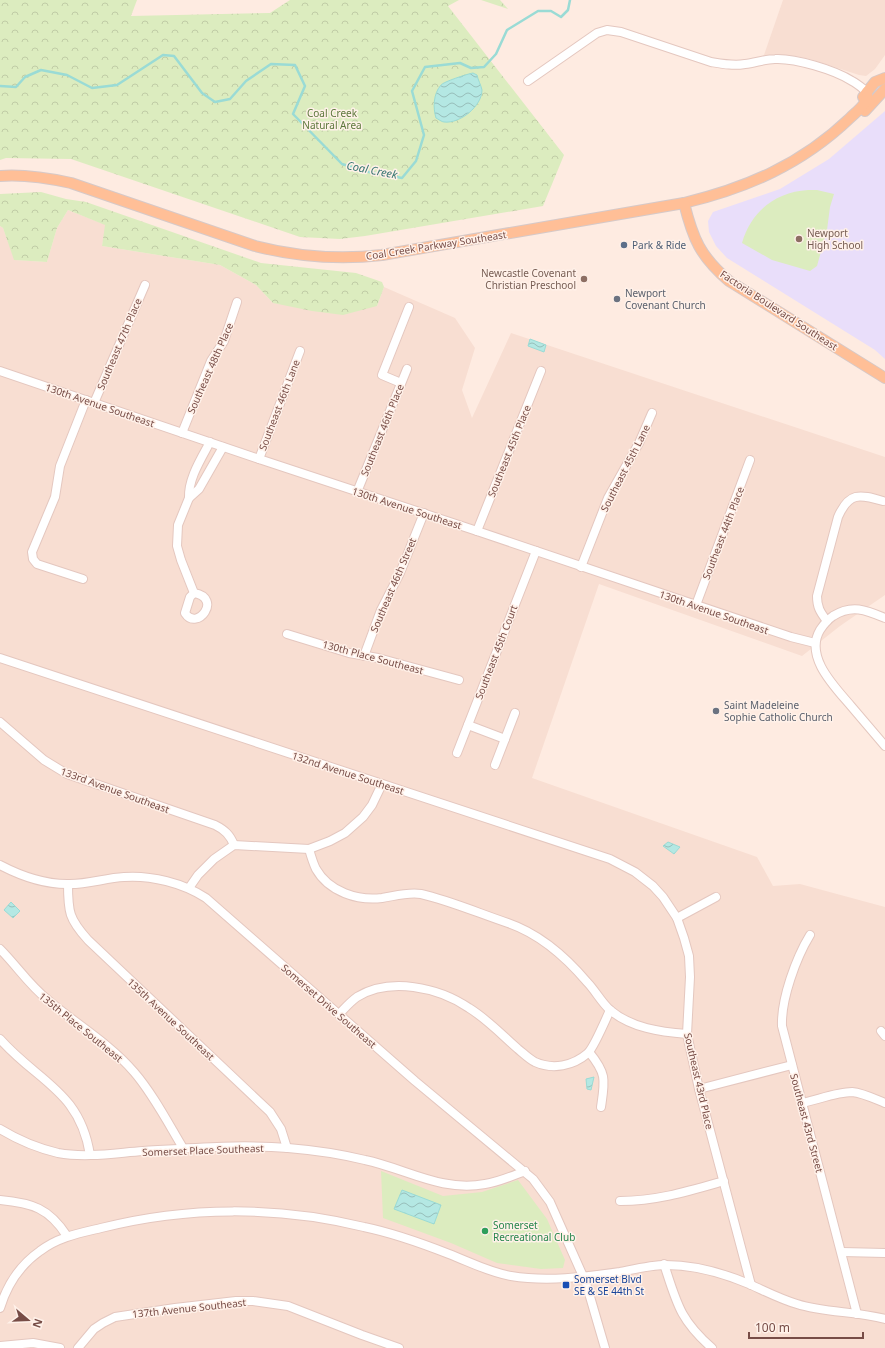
<svg xmlns="http://www.w3.org/2000/svg" width="885" height="1348" font-family="'Noto Sans',sans-serif">
  <defs>
    <pattern id="forest-crowns" width="20" height="18" patternUnits="userSpaceOnUse"><rect width="20" height="18" fill="#dcecbf"/><path d="M2 6a3 3 0 1 1 6 0M12 15a3 3 0 1 1 6 0" fill="none" stroke="#c0cca6"/></pattern>
    <pattern id="water-waves" width="16" height="10" patternUnits="userSpaceOnUse"><rect width="16" height="10" fill="#b4e8e3"/><path d="M0 5q4-4 8 0t8 0" fill="none" stroke="#97beba"/></pattern>
  </defs>
  <rect width="100%" height="100%" fill="#feebe1"/>
  <g fill="#f8ded2">
    <polygon points="783,0 885,0 885,55 875,69 866,76 859,75 810,59 796,56 764,55"/>
    <polygon points="68,210 106,225 102,246 220,265 256,285 273,303 377,306 384,287 455,318 475,348 462,390 472,418 511,333 885,457 885,595 840,626 802,656 599,584 532,778 757,857 773,886 800,884 885,907 885,1348 0,1348 0,226 3,228 15,260 47,262 57,228"/>
  </g>
  <polygon fill="#e9defa" points="885,111 885,359 875,350 727,258 716,246 709,232 708,221 713,212 780,189 829,159"/>
  <g fill="url(#forest-crowns)">
    <polygon points="0,0 137,0 131,16 270,13 290,0 459,0 448,6 564,155 543,206 365,236 340,239 300,237 71,159 6,158 0,160"/>
    <polygon points="481,0 500,0 508,9"/>
    <polygon points="41,192 66,199 86,202 261,263 356,273 382,282 384,287 377,306 343,315 312,311 273,303 256,285 220,265 102,246 105,225 68,210 57,228 47,262 14,260 3,228 0,226 0,194"/>
  </g>
  <g fill="#dcecbf">
    <path d="M808,190H817L834,194L830,207L827,230L817,266L810,271L772,260L742,243C751,211 776,192 808,190Z"/>
    <polygon points="381,1171 443,1196 482,1192 518,1180 547,1219 565,1260 563,1268 541,1269 497,1263 451,1243 383,1218"/>
  </g>
  <g fill="url(#water-waves)" stroke="#9adbd5">
    <path d="M473,73L477,75C478,80 481,85 482,90C482,106 460,124 444,122C442,122 438,119 436,118C433,108 433,94 441,85C443,82 467,74 473,73Z"/>
    <polygon points="530,339 546,345 544,352 528,346"/>
    <polygon points="668,842 680,847 674,854 663,846"/>
    <polygon points="11,902 20,911 13,918 4,910"/>
    <polygon points="594,1077 591,1090 587,1089 586,1079"/>
    <polygon points="402,1190 441,1205 434,1224 394,1209"/>
  </g>
  <g fill="none" stroke-linecap="round" stroke-linejoin="round">
    <polyline stroke="#9adbd5" stroke-width="2.5" points="0,86 16,87 25,77 41,70 67,75 92,88 117,85 163,55 174,56 202,93 215,102 230,99 246,81 271,64 295,65 305,86 293,114 342,164 369,172 402,178 416,161 424,135 412,91 425,67 460,63 471,68 484,67 496,54 507,30 538,11 551,11 561,17 568,10 570,0"/>
    <defs>
      <g id="minor">
        <path d="M528,81L597,33L607,30L621,32L711,62C723,64 733,66 745,64C755,63 765,59 775,59C795,58 835,70 852,81C858,84 862,88 867,92"/>
        <polyline points="0,371 259,459 477,531 791,637 815,643"/>
        <polyline points="401,383 382,375 409,307"/>
        <polyline points="94,403 145,285"/>
        <polyline points="182,433 211,361 224,341 237,302"/>
        <polyline points="259,459 300,351"/>
        <polyline points="357,492 407,369"/>
        <path d="M189,498C188,479 201,459 210,442"/>
        <polyline points="477,531 541,371"/>
        <polyline points="581,567 608,498 639,443 652,413"/>
        <polyline points="83,579 37,564 33,559 32,552 55,497 60,466 86,400"/>
        <path d="M194,593C223,598 197,632 185,613L190,597L194,593L181,560L177,546L178,525L189,498L199,489L223,447"/>
        <polyline points="696,605 750,460"/>
        <path d="M885,618C866,610 852,604 833,616C827,620 824,624 820,630C804,657 835,687 851,706C863,720 874,733 885,746"/>
        <path d="M827,621C820,612 817,607 817,596L838,517C849,492 859,494 883,501"/>
        <polyline points="287,634 349,653 378,658 459,680"/>
        <polyline points="364,656 381,610 400,573 424,513"/>
        <polyline points="0,658 610,859 635,872 653,886 663,897 677,918 684,938 689,956 690,977 687,1034 699,1089 751,1285"/>
        <path d="M0,722L44,760L67,774L215,825C225,830 230,835 234,845"/>
        <polyline points="468,725 505,739"/>
        <polyline points="457,753 536,551"/>
        <polyline points="495,765 515,713"/>
        <path d="M309,849C311,856 313,863 316,869C329,892 358,901 382,898C395,896 407,892 421,894C448,900 481,914 508,923C540,934 565,956 587,982C595,990 601,1002 610,1010C631,1028 661,1032 687,1034"/>
        <path d="M0,865C21,876 43,884 67,884C86,885 105,878 124,877C151,875 183,883 206,898L415,1081L533,1179L550,1202L586,1283L605,1348"/>
        <path d="M68,884C68,912 69,919 88,940L270,1112L281,1129L287,1148"/>
        <polyline points="189,888 198,875 214,859 234,845 309,849 330,841 345,833 363,817 372,805 382,784"/>
        <polyline points="677,918 716,897"/>
        <path d="M810,935C796,958 781,999 782,1026L857,1314"/>
        <path d="M0,949C17,966 29,985 48,1000C76,1024 109,1043 134,1072C153,1094 168,1123 183,1148"/>
        <path d="M339,1014C345,1008 350,1002 357,997C390,977 438,987 469,1008C487,1019 502,1035 518,1049C523,1053 529,1059 535,1062C553,1070 573,1066 588,1053C594,1047 606,1019 610,1010"/>
        <polyline points="881,1031 885,1036"/>
        <path d="M0,1039C38,1082 80,1091 90,1155"/>
        <path d="M589,1052C607,1074 605,1080 601,1107"/>
        <polyline points="699,1089 792,1065"/>
        <path d="M802,1103C817,1100 837,1092 852,1092C863,1093 875,1099 885,1103"/>
        <path d="M0,1129C18,1140 37,1148 58,1153C86,1158 115,1153 143,1151C191,1148 240,1144 288,1148C313,1150 340,1154 365,1160C407,1169 441,1192 485,1184C499,1182 512,1176 525,1171"/>
        <path d="M0,1200C32,1203 49,1208 67,1236"/>
        <path d="M620,1201C657,1201 689,1191 724,1181"/>
        <polyline points="842,1252 885,1253"/>
        <path d="M664,1264C677,1304 680,1320 712,1348"/>
        <path d="M0,1308C7,1285 20,1265 40,1251C58,1237 80,1233 101,1228C187,1206 278,1206 364,1227C393,1233 421,1243 449,1254C470,1262 488,1272 511,1276C547,1282 584,1277 620,1272C635,1269 651,1265 666,1265C695,1265 723,1273 749,1284C765,1291 780,1299 797,1304C825,1313 856,1311 885,1319"/>
        <polyline points="0,1346 33,1343 60,1348"/>
        <polyline points="78,1348 94,1329 103,1323 115,1317 175,1308 236,1301 253,1301 288,1306 362,1335 399,1348"/>
      </g>
      <g id="major">
        <polyline points="863,97 875,82 885,78"/>
        <polyline points="865,111 885,89"/>
        <path d="M0,176C24,174 48,178 71,183L255,246C298,257 338,260 382,255L684,203C747,188 802,164 850,118C857,111 869,103 867,92"/>
        <path d="M684,203C693,239 700,256 729,281L885,378"/>
      </g>
    </defs>
    <use href="#minor" stroke="#e4c7bf" stroke-width="10"/>
    <use href="#major" stroke="#d6c9c8" stroke-width="12"/>
    <use href="#minor" stroke="#fff" stroke-width="8"/>
    <use href="#major" stroke="#ffbf97" stroke-width="10"/>
  </g>
  <g fill="#8d6e63" stroke="#fff1e9" stroke-width="1.5">
    <circle cx="799" cy="239" r="4"/>
    <circle cx="584" cy="279" r="4"/>
  </g>
  <circle fill="#5c6f8a" stroke="#fff1e9" stroke-width="1.5" cx="624" cy="245" r="4"/>
  <g fill="#6b7280" stroke="#fff1e9" stroke-width="1.5">
    <circle cx="617" cy="299" r="4"/>
    <circle cx="716" cy="711" r="4"/>
  </g>
  <circle fill="#2e9e5b" stroke="#fff1e9" stroke-width="1.5" cx="485" cy="1231" r="4"/>
  <rect fill="#1a4fb4" stroke="#fff1e9" stroke-width="1.5" x="562" y="1281" width="8" height="8" rx="2"/>
  <g text-anchor="middle" stroke-width="3" stroke-linejoin="round" paint-order="stroke">
    <g font-size="10" fill="#5c773b" stroke="#fff1e9">
      <text x="332" y="117">Coal Creek<tspan x="332" dy="12">Natural Area</tspan></text>
    </g>
    <g font-size="10" fill="#785e54" stroke="#fff1e9" text-anchor="start">
      <text x="807" y="237">Newport<tspan x="807" dy="12">High School</tspan></text>
      <text x="576" y="277" text-anchor="end">Newcastle Covenant<tspan x="576" dy="12">Christian Preschool</tspan></text>
    </g>
    <g font-size="10" fill="#774c46" stroke="#fff1e9">
      <text transform="translate(436 245) rotate(-9)" y="4">Coal Creek Parkway Southeast</text>
      <text transform="translate(779 310) rotate(33)" y="4">Factoria Boulevard Southeast</text>
      <text transform="translate(119 344) rotate(-67)" y="4">Southeast 47th Place</text>
      <text transform="translate(210 368) rotate(-66)" y="4">Southeast 48th Place</text>
      <text transform="translate(100 405) rotate(19)" y="4">130th Avenue Southeast</text>
      <text transform="translate(279 405) rotate(-69)" y="4">Southeast 46th Lane</text>
      <text transform="translate(382 430) rotate(-68)" y="4">Southeast 46th Place</text>
      <text transform="translate(509 451) rotate(-68)" y="4">Southeast 45th Place</text>
      <text transform="translate(625 468) rotate(-63)" y="4">Southeast 45th Lane</text>
      <text transform="translate(407 508) rotate(18)" y="4">130th Avenue Southeast</text>
      <text transform="translate(723 533) rotate(-69)" y="4">Southeast 44th Place</text>
      <text transform="translate(393 585) rotate(-67)" y="4">Southeast 46th Street</text>
      <text transform="translate(714 612) rotate(19)" y="4">130th Avenue Southeast</text>
      <text transform="translate(496 652) rotate(-69)" y="4">Southeast 45th Court</text>
      <text transform="translate(373 657) rotate(15)" y="4">130th Place Southeast</text>
      <text transform="translate(348 773) rotate(18)" y="4">132nd Avenue Southeast</text>
      <text transform="translate(115 790) rotate(20)" y="4">133rd Avenue Southeast</text>
      <text transform="translate(329 1006) rotate(41)" y="4">Somerset Drive Southeast</text>
      <text transform="translate(171 1019) rotate(43)" y="4">135th Avenue Southeast</text>
      <text transform="translate(81 1027) rotate(39)" y="4">135th Place Southeast</text>
      <text transform="translate(699 1081) rotate(77)" y="4">Southeast 43rd Place</text>
      <text transform="translate(807 1123) rotate(75)" y="4">Southeast 43rd Street</text>
      <text transform="translate(203 1150) rotate(-2)" y="4">Somerset Place Southeast</text>
      <text transform="translate(189 1308) rotate(-6)" y="4">137th Avenue Southeast</text>
    </g>
    <g font-size="10" fill="#4e5e75" stroke="#fff1e9" text-anchor="start">
      <text x="632" y="249">Park &amp; Ride</text>
    </g>
    <g font-size="10" fill="#5b616d" stroke="#fff1e9" text-anchor="start">
      <text x="625" y="297">Newport<tspan x="625" dy="12">Covenant Church</tspan></text>
      <text x="724" y="709">Saint Madeleine<tspan x="724" dy="12">Sophie Catholic Church</tspan></text>
    </g>
    <g font-size="10" fill="#27864d" stroke="#fff1e9" text-anchor="start">
      <text x="493" y="1229">Somerset<tspan x="493" dy="12">Recreational Club</tspan></text>
    </g>
    <g font-size="10" fill="#164399" stroke="#fff1e9" text-anchor="start">
      <text x="574" y="1283">Somerset Blvd<tspan x="574" dy="12">SE &amp; SE 44th St</tspan></text>
    </g>
    <g font-size="11" font-style="italic" fill="#367671" stroke="#fff1e9">
      <text transform="translate(372 170) rotate(11)" y="4">Coal Creek</text>
    </g>
  </g>
  <g transform="translate(28 1320) rotate(109)" stroke="#fff1e9" stroke-width="3" paint-order="stroke">
  <path d="M0-3L7 15L0 10L-7 15Z" fill="#774c46"/>
  <text y="-6" font-size="11" font-weight="bold" text-anchor="middle" fill="#774c46">N</text>
  </g>
  <path d="M749 1332v6h114v-6" fill="none" stroke="#774c46" stroke-width="2"/>
  <text x="755" y="1332" font-size="12" fill="#774c46" stroke="#fff1e9" stroke-width="3" paint-order="stroke">100 m</text>
</svg>
